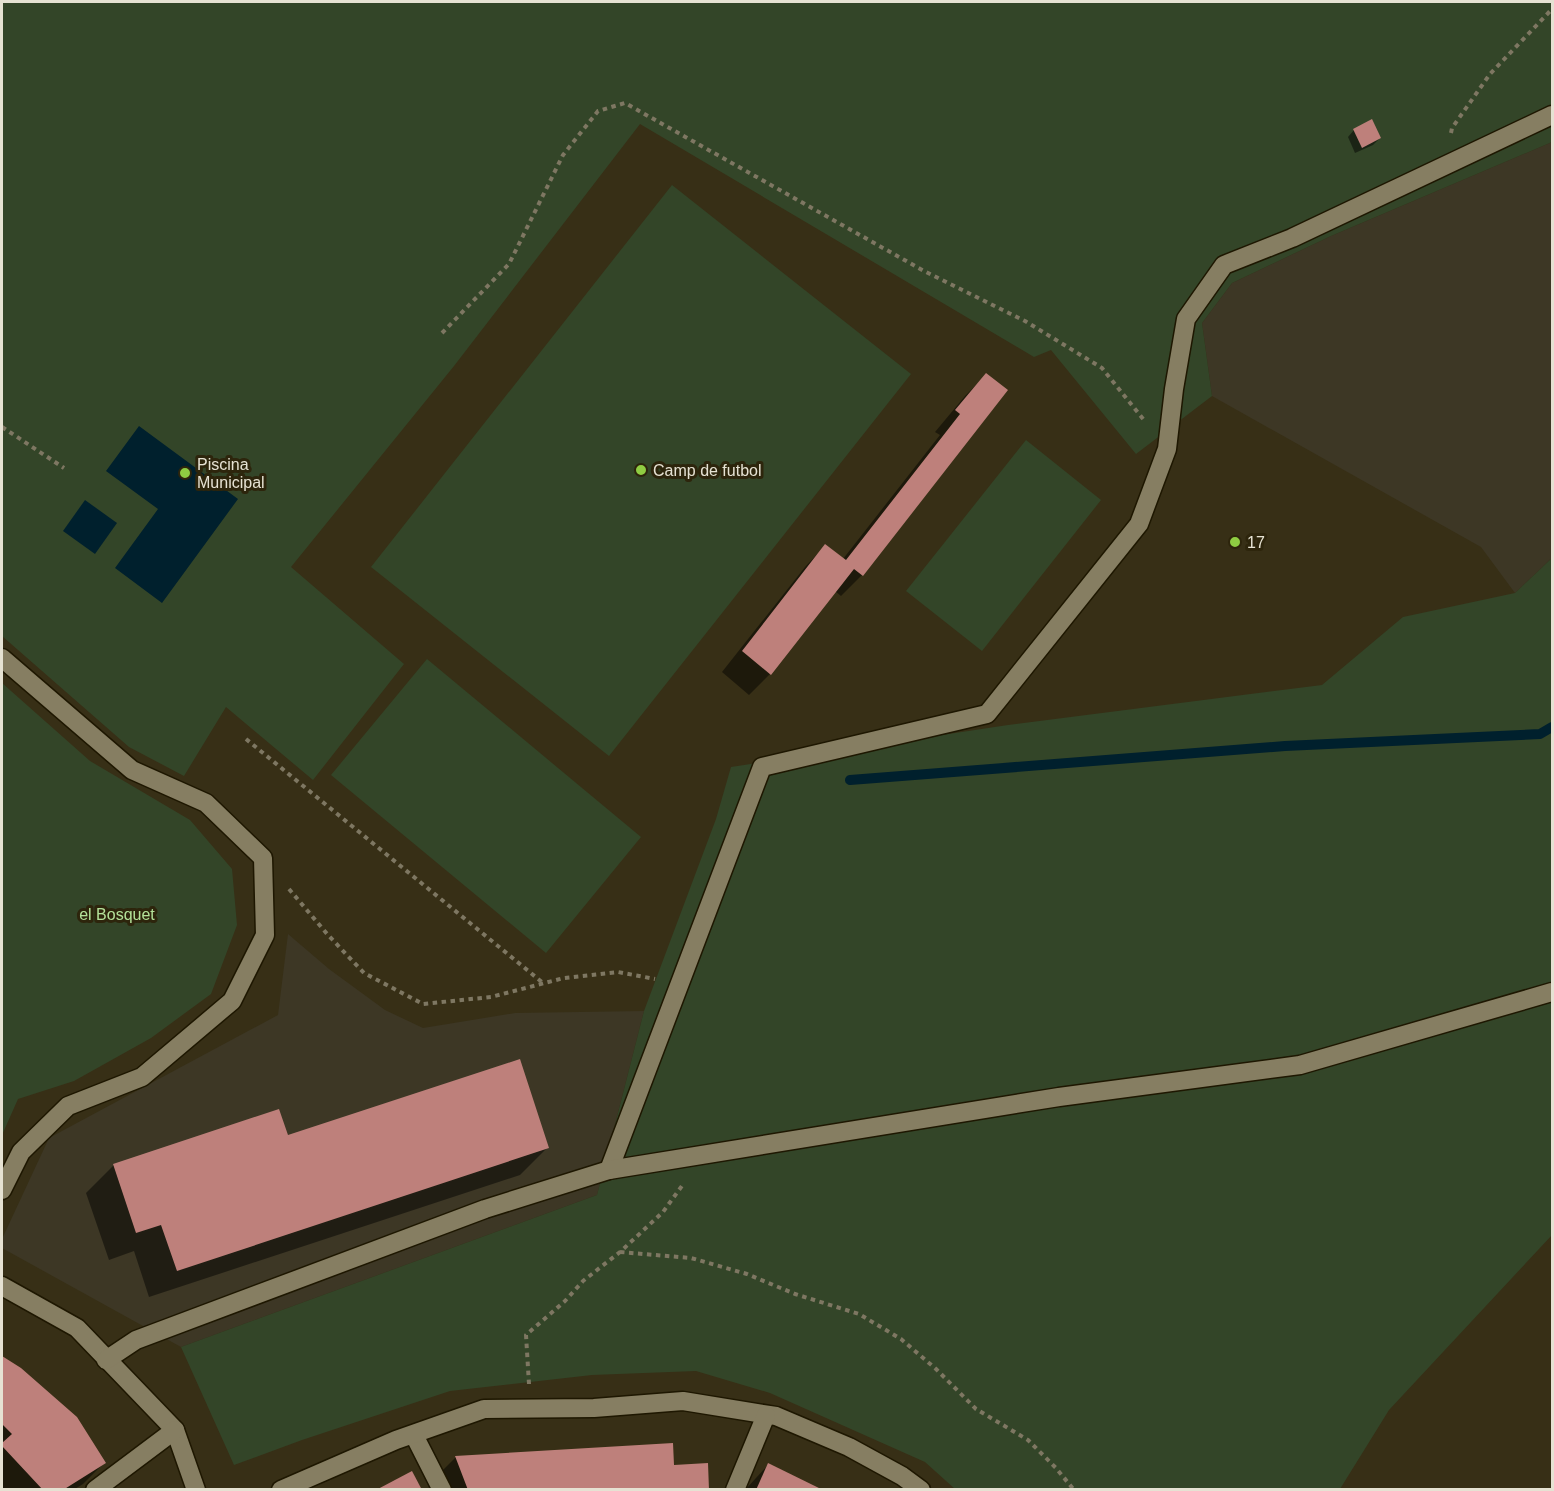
<svg xmlns="http://www.w3.org/2000/svg" width="1554" height="1491" font-family="Arial,sans-serif">
  <rect width="100%" height="100%" fill="#372f16"/>
  <g fill="#3d3725">
    <polygon points="1552,142 1552,558 1515,593 1481,547 1212,396 1202,323 1232,283 1331,236"/>
    <polygon points="288,934 329,969 385,1010 423,1028 515,1013 644,1011 597,1195 181,1347 2,1248 2,1239 49,1138 278,1015"/>
  </g>
  <g fill="#334528">
    <polygon points="2,2 1552,2 1552,142 1331,236 1232,283 1202,323 1212,396 1136,454 1051,350 1034,357 640,124 454,366 291,567 404,664 313,780 226,707 184,776 129,747 2,636"/>
    <polygon points="672,185 911,374 609,756 371,567"/>
    <polygon points="1026,440 1101,500 982,651 906,591"/>
    <polygon points="1552,558 1552,1235 1389,1410 1340,1489 955,1489 925,1462 770,1393 696,1371 592,1375 450,1391 302,1440 234,1465 181,1347 597,1195 644,1011 716,819 731,767 1008,725 1322,685 1403,617 1515,593"/>
    <polygon points="427,659 641,837 546,953 331,775"/>
    <polygon points="2,683 90,761 190,820 232,869 237,925 211,994 151,1038 74,1081 18,1099 2,1135"/>
  </g>
  <g fill="#00202d">
    <polygon points="139,426 238,499 162,603 115,568 158,509 106,471"/>
    <polygon points="85,500 117,523 95,554 63,531"/>
  </g>
  <g fill="#0007">
    <polygon points="1354,130 1380,138 1373,145 1355,153 1348,137"/>
    <polygon points="986,375 1006,390 862,575 841,596 835,591 770,674 749,695 722,672 805,567 825,546 843,559 940,435 935,432 965,396"/>
    <polygon points="547,1148 520,1175 149,1297 134,1251 109,1260 86,1193 114,1165"/>
    <polygon points="2,1358 20,1369 104,1463 83,1484 73,1490 2,1489"/>
    <polygon points="456,1457 673,1466 708,1490 430,1490 428,1485"/>
    <polygon points="768,1465 820,1490 745,1490"/>
  </g>
  <g fill="none" stroke-linecap="round" stroke-linejoin="round">
    <polyline stroke="#00202d" stroke-width="10" points="850,780 1285,746 1540,734 1552,727"/>
  </g>
  <g fill="#be807b">
    <polygon points="1372,119 1381,138 1362,148 1353,129"/>
    <polygon points="986,373 1008,390 863,576 854,569 771,675 742,651 825,544 846,560 960,414 955,410"/>
    <polygon points="520,1059 549,1148 177,1271 161,1225 136,1233 113,1164 279,1109 288,1135"/>
    <polygon points="2,1356 21,1368 77,1417 106,1463 63,1490 43,1490 2,1446 2,1443 12,1434 2,1424"/>
    <polygon points="673,1443 674,1465 708,1463 709,1490 468,1490 455,1456"/>
    <polygon points="768,1463 823,1490 756,1490"/>
    <polygon points="412,1471 422,1490 376,1490"/>
  </g>
  <g fill="none" stroke-linecap="round" stroke-linejoin="round">
    <defs>
      <g id="minor">
        <polyline points="2,658 132,770 206,803 263,858 265,935 232,1001 142,1077 68,1106 21,1152 2,1190"/>
        <polyline points="609,1170 762,767 987,714 1139,524 1167,449 1174,389 1186,319 1224,265 1292,238 1552,115"/>
        <polyline points="2,1286 77,1328 175,1430 196,1490"/>
        <polyline points="106,1360 136,1340 485,1209 609,1170 1059,1097 1300,1065 1552,992"/>
        <polyline points="414,1435 442,1490"/>
        <polyline points="95,1490 175,1430"/>
        <polyline points="281,1490 396,1440 484,1409 594,1408 683,1401 776,1416 849,1447 902,1476 921,1490"/>
        <polyline points="735,1490 766,1415"/>
      </g>
    </defs>
    <use href="#minor" stroke="#1e1701" stroke-width="21"/>
    <g stroke="#7e7762" stroke-width="4" stroke-dasharray="4.5 4.5" stroke-linecap="butt">
      <polyline points="1451,133 1452,128 1490,74 1552,9"/>
      <polyline points="442,333 509,264 563,155 598,111 625,103 924,271 1025,321 1102,368 1144,420"/>
      <polyline points="2,427 64,468"/>
      <polyline points="246,739 543,983"/>
      <polyline points="289,889 328,935 364,973 423,1004 491,997 564,978 618,972 655,979"/>
      <polyline points="620,1252 691,1258 747,1274 795,1294 859,1314 901,1339 936,1369 976,1409 1028,1440 1056,1468 1074,1490"/>
      <polyline points="529,1384 526,1335 565,1301 583,1281 620,1252 663,1212 684,1183"/>
    </g>
    <use href="#minor" stroke="#867e62" stroke-width="18"/>
  </g>
  <g fill="#8fcd42" stroke="#2d250c" stroke-width="2">
    <circle cx="641" cy="470" r="6"/>
    <circle cx="185" cy="473" r="6"/>
    <circle cx="1235" cy="542" r="6"/>
  </g>
  <g text-anchor="middle" stroke-width="6" stroke-linejoin="round" paint-order="stroke">
    <g font-size="16" fill="#e6e2d3" stroke="#2d250c" text-anchor="start">
      <text x="197" y="470">Piscina<tspan x="197" dy="18">Municipal</tspan></text>
      <text x="653" y="476">Camp de futbol</text>
      <text x="1247" y="548">17</text>
    </g>
    <g font-size="16" fill="#b3e199" stroke="#2d250c">
      <text x="117" y="920">el Bosquet</text>
    </g>
  </g>
  <rect width="1554" height="1491" fill="none" stroke="#e6e2d3" stroke-width="6"/>
</svg>
